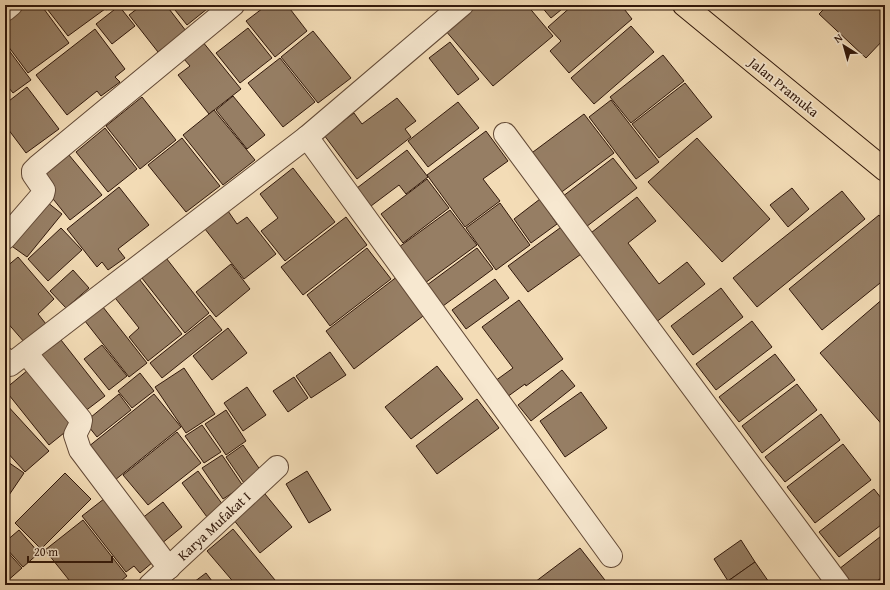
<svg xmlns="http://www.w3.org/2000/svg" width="890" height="590" font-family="'Gentium Book Plus',serif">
  <rect width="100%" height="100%" fill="#f3dcb6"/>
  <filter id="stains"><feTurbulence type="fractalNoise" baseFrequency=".005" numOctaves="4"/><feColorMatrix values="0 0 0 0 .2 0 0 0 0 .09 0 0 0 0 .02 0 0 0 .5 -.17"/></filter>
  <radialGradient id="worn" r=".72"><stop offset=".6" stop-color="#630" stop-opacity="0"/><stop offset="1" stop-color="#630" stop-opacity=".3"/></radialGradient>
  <g fill="#967e64" stroke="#31180b">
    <polygon points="28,5 41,5 69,43 28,73 5,42 5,22"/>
    <polygon points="44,5 102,5 105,9 68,36"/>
    <polygon points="103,5 113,5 106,10"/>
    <polygon points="142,5 166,5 186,31 158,52 129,15"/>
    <polygon points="171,5 212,5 187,25"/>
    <polygon points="267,5 287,5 307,31 275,57 246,21"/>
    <polygon points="474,5 527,5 553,36 493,86 445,30"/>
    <polygon points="540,5 567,5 551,18"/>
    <polygon points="573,5 621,5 632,19 569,73 550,51 561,41 548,27"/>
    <polygon points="828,5 885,5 885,38 866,58 819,14"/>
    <polygon points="119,6 135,26 112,44 96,24"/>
    <polygon points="631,26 654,52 594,104 571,78"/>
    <polygon points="248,28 272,58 240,83 216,53"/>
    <polygon points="95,29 125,69 115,77 120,82 101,96 97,91 67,115 36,75"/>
    <polygon points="313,31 351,78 318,103 281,57"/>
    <polygon points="198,36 241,89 209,114 178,75 190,66 178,52"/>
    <polygon points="450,42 479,79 458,95 429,58"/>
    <polygon points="5,45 31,80 13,93 5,83"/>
    <polygon points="663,55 684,81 631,123 610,97"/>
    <polygon points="280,58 315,102 283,127 248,83"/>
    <polygon points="685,83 712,117 659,158 632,124"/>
    <polygon points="27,87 59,129 26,153 5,125 5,104"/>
    <polygon points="233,96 265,135 247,149 216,110"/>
    <polygon points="142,97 176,140 140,169 106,126"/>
    <polygon points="397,98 416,121 405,129 411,137 357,179 324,135 354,113 362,124"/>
    <polygon points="611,100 659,162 636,179 589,117"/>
    <polygon points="458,102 479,128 428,167 408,141"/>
    <polygon points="214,110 255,160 223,185 183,135"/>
    <polygon points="584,114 614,153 559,194 529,155"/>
    <polygon points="105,128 137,169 108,192 76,152"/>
    <polygon points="486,131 508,161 483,179 500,201 465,227 427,175"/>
    <polygon points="182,138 220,186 186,212 148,165"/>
    <polygon points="697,138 770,219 722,262 648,182"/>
    <polygon points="64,149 102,195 70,220 33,174"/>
    <polygon points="407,150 428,177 406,194 399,185 371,206 357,188"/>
    <polygon points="613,158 637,188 582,230 558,200"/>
    <polygon points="293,168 335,222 285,261 261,231 278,218 260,194"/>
    <polygon points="427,179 449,208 403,243 381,214"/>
    <polygon points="119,187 149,225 118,249 125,258 108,270 102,262 97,267 67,229"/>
    <polygon points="792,188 809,209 788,227 770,205"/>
    <polygon points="842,191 865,219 757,307 733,278"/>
    <polygon points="637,197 656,221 628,243 659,284 687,262 705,284 655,323 587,236"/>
    <polygon points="42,198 62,214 27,257 6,242"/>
    <polygon points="540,199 557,224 531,243 514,219"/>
    <polygon points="500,203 530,245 496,270 466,228"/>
    <polygon points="450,210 477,245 425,283 399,247"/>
    <polygon points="228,211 237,224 247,217 276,254 244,279 205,229"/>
    <polygon points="879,215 885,223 885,279 822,330 789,289"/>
    <polygon points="346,217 367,245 303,295 281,267"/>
    <polygon points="564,225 584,252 528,292 508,266"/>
    <polygon points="61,228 82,250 48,281 28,259"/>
    <polygon points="367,248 391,279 330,326 307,295"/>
    <polygon points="477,248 493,269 443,306 427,285"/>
    <polygon points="163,254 209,313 185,333 138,273"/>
    <polygon points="18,257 54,299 38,314 46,324 25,343 5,320 5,268"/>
    <polygon points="231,264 250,289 216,317 196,292"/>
    <polygon points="73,270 89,288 66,308 50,291"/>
    <polygon points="136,275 182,334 148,361 129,337 139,328 112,294"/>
    <polygon points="398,276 427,313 354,369 326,331"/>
    <polygon points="495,279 509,298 466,329 452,310"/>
    <polygon points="721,288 743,317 693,355 671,326"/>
    <polygon points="885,297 885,428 820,353"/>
    <polygon points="519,300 563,359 526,386 525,384 507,397 495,381 513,368 482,327"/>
    <polygon points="99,302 147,363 129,377 81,316"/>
    <polygon points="210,315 222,330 162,378 150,363"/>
    <polygon points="752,321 772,347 716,390 696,364"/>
    <polygon points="228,328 247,353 212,380 193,356"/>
    <polygon points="61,340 105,396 80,415 36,359"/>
    <polygon points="102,345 127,376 109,390 84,359"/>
    <polygon points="330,352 346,375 311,398 296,376"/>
    <polygon points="775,354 795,380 739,422 719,397"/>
    <polygon points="34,365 79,421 49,445 5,390 5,389"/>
    <polygon points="437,366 463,399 411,439 385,407"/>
    <polygon points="184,368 215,414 186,433 155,387"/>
    <polygon points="562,370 575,386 531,421 518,405"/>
    <polygon points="140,373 154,391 132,408 118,391"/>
    <polygon points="294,377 308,398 288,412 273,391"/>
    <polygon points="797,384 817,410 762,453 742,426"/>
    <polygon points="247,387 266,415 243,431 224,403"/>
    <polygon points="581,392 607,428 565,457 540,421"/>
    <polygon points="119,394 131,410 97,437 85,422"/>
    <polygon points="154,394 181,427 115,480 88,447"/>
    <polygon points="477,399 499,428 437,474 416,446"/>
    <polygon points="5,403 49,451 25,472 5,450"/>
    <polygon points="226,410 246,441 226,455 205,424"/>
    <polygon points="821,414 840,440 785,482 765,457"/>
    <polygon points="202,425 221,452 204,463 185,436"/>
    <polygon points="177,432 201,463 148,505 123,475"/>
    <polygon points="843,444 871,480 815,523 787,487"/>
    <polygon points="243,445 263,474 246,486 226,457"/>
    <polygon points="222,455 243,486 223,499 202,468"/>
    <polygon points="5,460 24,473 5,501"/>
    <polygon points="198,471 223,505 207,517 182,483"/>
    <polygon points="307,471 331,510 309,523 286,484"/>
    <polygon points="65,473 91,499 41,549 15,523"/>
    <polygon points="874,489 885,503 885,522 839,557 819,532"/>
    <polygon points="265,494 292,527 260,553 233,519"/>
    <polygon points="109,495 153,562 140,573 134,566 126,572 82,516"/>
    <polygon points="163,502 182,527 161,544 141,519"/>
    <polygon points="83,520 127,576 116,585 73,585 45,550"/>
    <polygon points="233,529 275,580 269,585 236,585 207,551"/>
    <polygon points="19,530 39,553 23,567 5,547 5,542"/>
    <polygon points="885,533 885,575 872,585 851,585 839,569"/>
    <polygon points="741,540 755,562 728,581 714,559"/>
    <polygon points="580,548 608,584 607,585 531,585"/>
    <polygon points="5,549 22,568 5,583"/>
    <polygon points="755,562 771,585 731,585 728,581"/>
    <polygon points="206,573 215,585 190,585"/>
  </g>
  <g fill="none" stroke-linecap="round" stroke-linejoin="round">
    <defs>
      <g id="minor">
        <polyline points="5,10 11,5"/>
        <polyline points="505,134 839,585"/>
        <polyline points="307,137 611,556"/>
        <polyline points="5,238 43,194 44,190 33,174 33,171 38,166 233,5"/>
        <polyline points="26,353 81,420 80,425 75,435 80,450 169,568"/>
        <polyline points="5,359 10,365 307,137 462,5"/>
        <polyline points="150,585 277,467"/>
      </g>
      <polyline id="major" points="684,5 885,170"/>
    </defs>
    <use href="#minor" stroke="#624936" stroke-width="24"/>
    <use href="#major" stroke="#31180b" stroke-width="24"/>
    <use href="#minor" stroke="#f7e8d0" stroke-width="22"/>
    <use href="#major" stroke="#f3dcb6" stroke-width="22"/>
  </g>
  <g text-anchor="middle" stroke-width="3.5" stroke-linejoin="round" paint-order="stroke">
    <g font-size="14" fill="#31180b" stroke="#f7e8d0">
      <text transform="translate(784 87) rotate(39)" y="5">Jalan Pramuka</text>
      <text transform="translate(214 526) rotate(-43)" y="5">Karya Mufakat I</text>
    </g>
  </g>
  <rect width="890" height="590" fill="none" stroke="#f3dcb6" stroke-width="20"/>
  <rect x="6" y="6" width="878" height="578" fill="none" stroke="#31180b" stroke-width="2"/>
  <rect x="10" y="10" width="870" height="570" fill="none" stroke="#31180b"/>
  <g transform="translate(844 46) rotate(323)" stroke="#f7e8d0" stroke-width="3" paint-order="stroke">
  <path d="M0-3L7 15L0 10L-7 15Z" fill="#31180b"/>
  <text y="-6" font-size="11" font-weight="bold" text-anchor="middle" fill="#31180b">N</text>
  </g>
  <path d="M28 556v6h84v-6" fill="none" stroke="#31180b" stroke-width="2"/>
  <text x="34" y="556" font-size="12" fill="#31180b" stroke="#f7e8d0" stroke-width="3" paint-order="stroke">20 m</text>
  <rect width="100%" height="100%" filter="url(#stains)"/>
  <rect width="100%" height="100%" fill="url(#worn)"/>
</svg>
